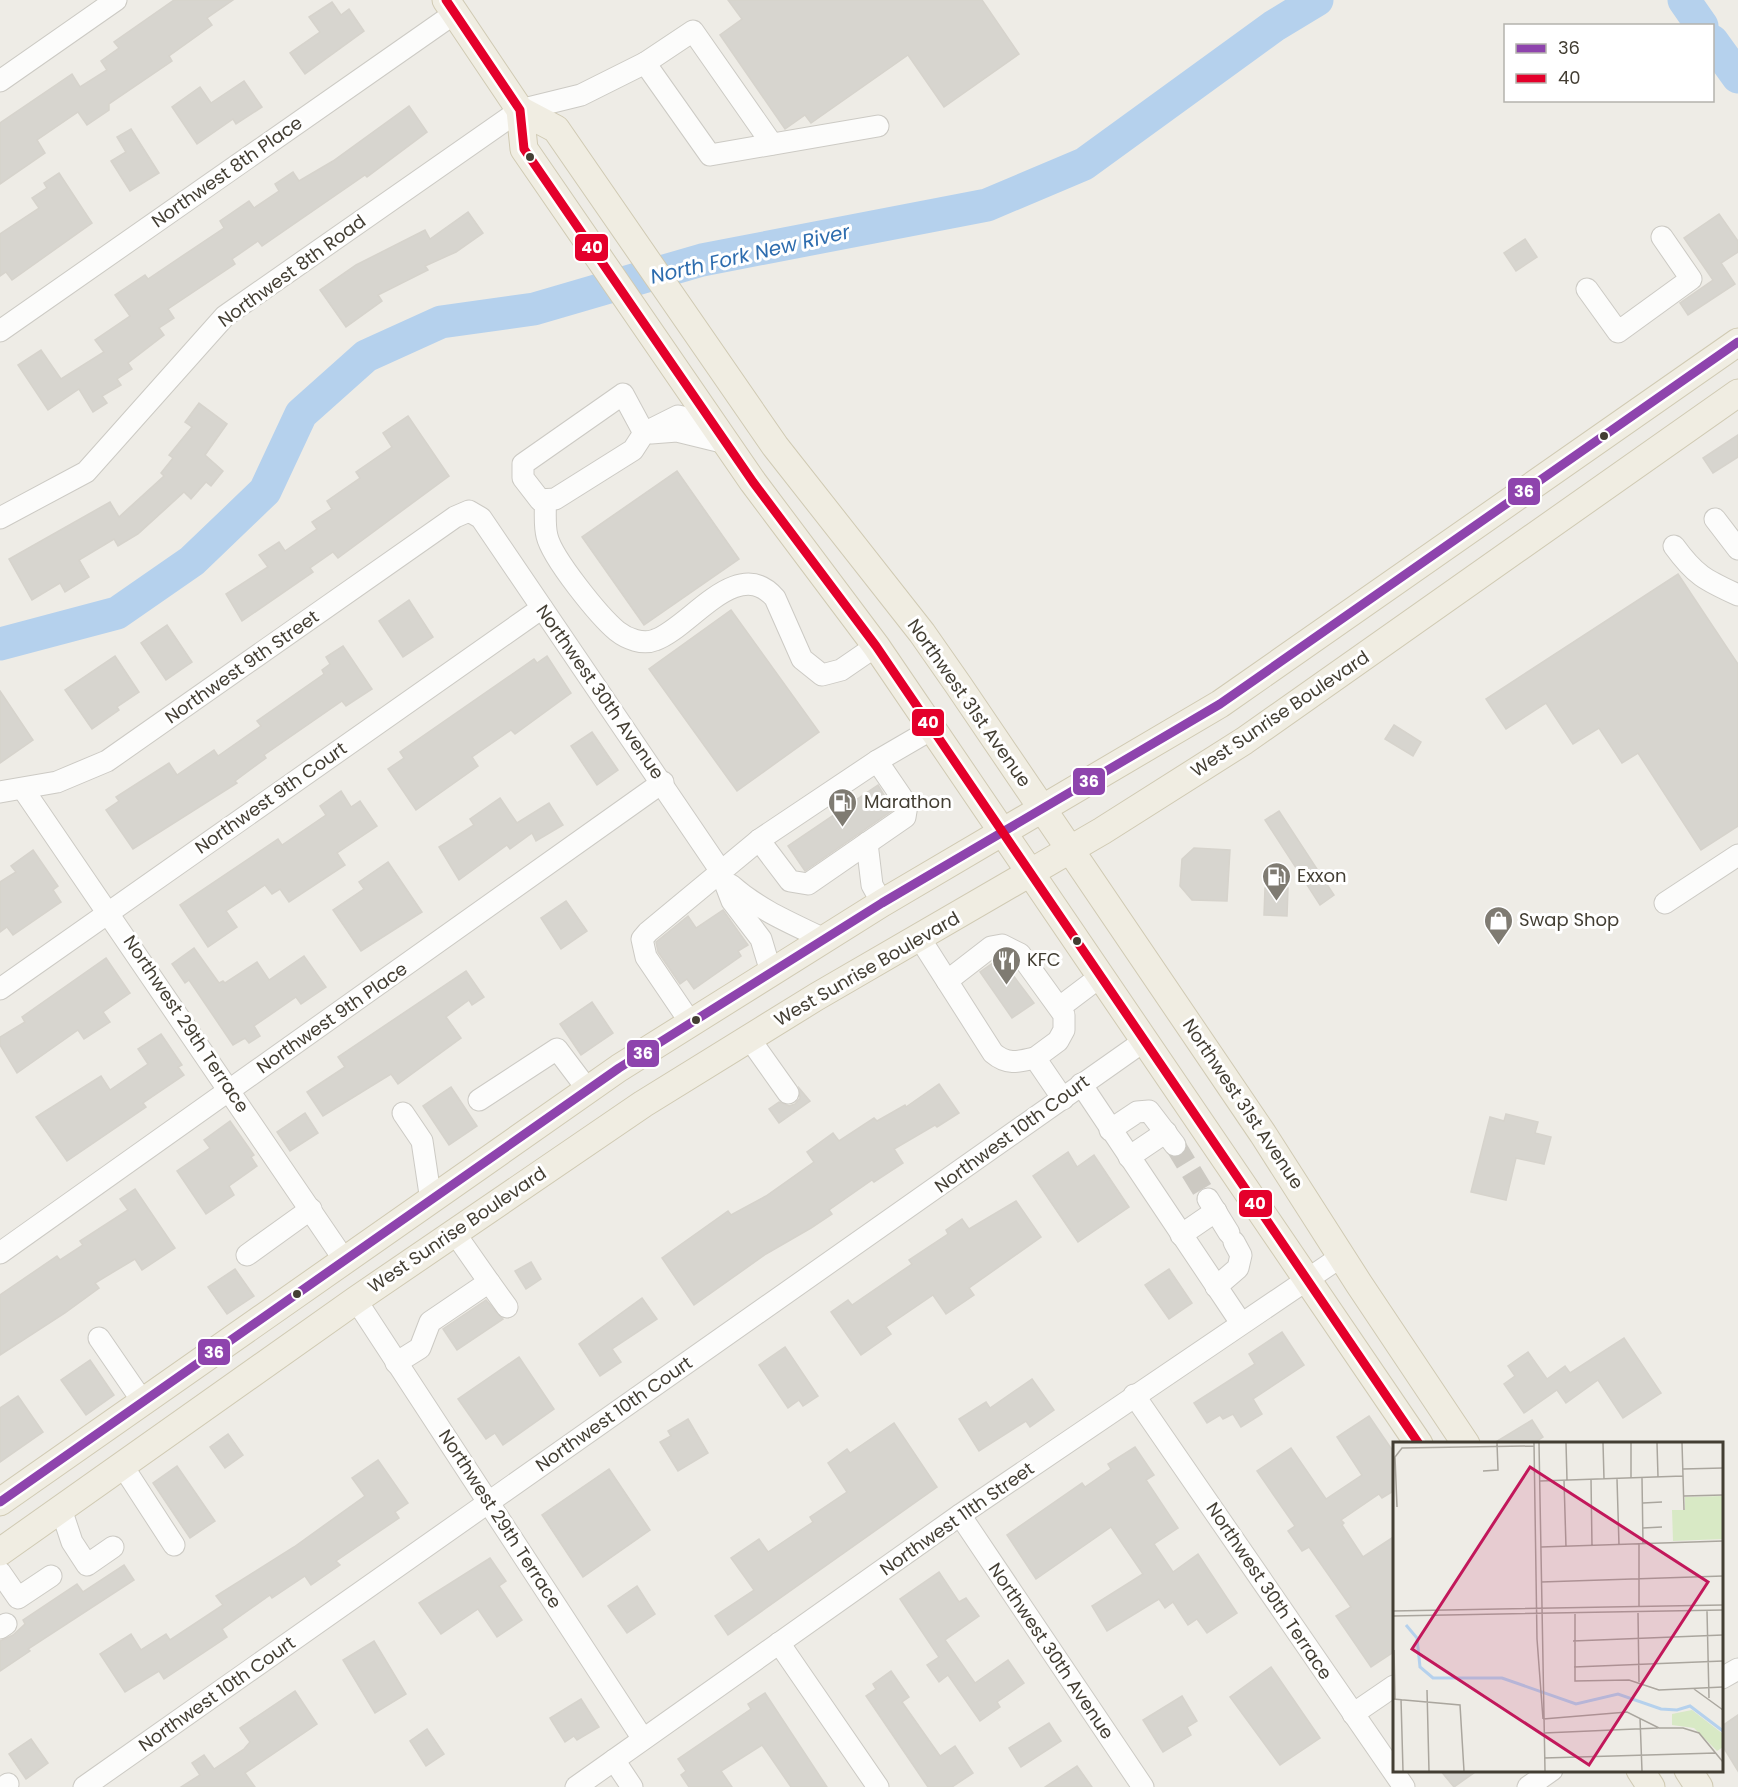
<svg xmlns="http://www.w3.org/2000/svg" width="1738" height="1787" font-family="Poppins,sans-serif">
  <rect width="100%" height="100%" fill="#eeece6"/>
  <g fill="none" stroke-linecap="round" stroke-linejoin="round">
    <g stroke="#b5d1ed" stroke-width="33">
      <polyline points="1684,0 1702,26"/>
      <polyline points="1712,41 1738,77"/>
      <polyline points="0,644 117,613 192,561 265,491 301,414 366,356 441,322 534,309 702,260 987,205 1084,164 1274,26 1317,0"/>
    </g>
  </g>
  <g fill="#d7d5cf" stroke="#d6d3cc" stroke-width="1.5">
    <polygon points="174,0 233,0 207,18 212,25 169,56 172,61 109,104 109,110 87,125 78,112 37,140 45,153 0,184 0,123 72,74 80,87 107,70 101,61 119,48 114,42"/>
    <polygon points="728,0 982,0 1019,54 944,107 908,55 811,123 805,115 785,129 720,35 742,19"/>
    <polygon points="332,2 341,15 349,9 364,31 305,74 290,53 320,32 309,17"/>
    <polygon points="244,81 262,107 236,124 233,119 197,144 172,107 200,87 211,103"/>
    <polygon points="409,106 427,132 367,177 365,175 262,246 258,241 232,259 235,264 168,309 174,318 159,328 164,335 128,363 132,369 117,379 121,385 102,396 107,403 93,412 79,389 48,410 18,365 41,350 61,379 104,352 95,340 130,316 115,295 145,275 148,279 224,228 220,221 249,201 254,208 279,191 275,184 293,172 299,181 333,161"/>
    <polygon points="131,129 159,173 130,191 111,161 126,152 117,137"/>
    <polygon points="59,173 92,223 12,280 6,272 0,276 0,234 39,208 32,198 47,188 44,183"/>
    <polygon points="468,212 483,233 456,252 425,266 428,270 378,295 382,301 346,327 320,290 356,265 425,230 430,239"/>
    <polygon points="1719,214 1738,241 1738,252 1721,263 1735,284 1688,315 1680,303 1713,280 1684,238"/>
    <polygon points="1525,239 1537,257 1516,271 1504,253"/>
    <polygon points="199,403 227,424 205,455 223,471 211,486 206,482 191,499 184,492 138,534 118,546 114,539 79,560 89,577 65,592 60,583 32,600 9,559 110,502 119,517 164,476 161,473 173,458 169,455 192,427 185,422"/>
    <polygon points="408,416 449,476 338,558 333,552 310,568 313,572 242,621 226,594 268,567 259,555 279,542 285,551 317,529 312,522 332,509 327,501 360,478 356,472 392,447 383,433"/>
    <polygon points="1738,435 1738,457 1713,473 1703,458"/>
    <polygon points="677,471 739,559 644,625 582,537"/>
    <polygon points="1678,574 1738,664 1738,826 1701,850 1638,753 1622,763 1599,728 1573,744 1546,703 1506,729 1486,699"/>
    <polygon points="409,600 433,637 403,657 379,621"/>
    <polygon points="731,610 819,732 737,791 649,669"/>
    <polygon points="167,625 192,662 166,680 141,643"/>
    <polygon points="343,646 372,689 346,706 342,701 264,755 266,758 235,781 237,783 133,849 106,810 119,801 116,797 169,763 177,775 214,750 218,756 261,726 257,721 324,674 322,670 330,664 326,657"/>
    <polygon points="115,656 139,692 117,707 119,710 92,729 65,690"/>
    <polygon points="547,656 571,693 515,734 511,730 472,757 478,766 416,810 388,769 404,758 400,752 534,659 537,663"/>
    <polygon points="0,691 33,740 0,763"/>
    <polygon points="1394,725 1421,742 1413,756 1385,739"/>
    <polygon points="592,732 618,770 597,785 571,746"/>
    <polygon points="878,785 893,810 805,871 788,846"/>
    <polygon points="341,791 351,807 360,801 377,826 337,853 345,865 289,902 280,889 272,894 265,885 226,911 237,927 208,947 180,905 278,839 282,845 326,815 320,806"/>
    <polygon points="500,798 517,823 549,803 563,825 536,841 532,833 510,849 507,845 459,880 439,847 474,825 470,819"/>
    <polygon points="1279,811 1334,895 1320,905 1265,820"/>
    <polygon points="1194,848 1230,850 1227,901 1192,900 1180,886 1182,859"/>
    <polygon points="33,850 58,886 53,890 61,902 13,935 7,927 0,932 0,882 16,872 11,866"/>
    <polygon points="388,862 422,912 361,951 333,910 364,889 359,882"/>
    <polygon points="1265,888 1288,888 1287,916 1264,915"/>
    <polygon points="566,901 587,931 561,949 541,918"/>
    <polygon points="723,910 748,945 738,951 741,956 694,989 687,979 680,984 658,952 656,942 688,916 696,928"/>
    <polygon points="194,948 219,983 223,981 225,983 257,962 269,980 304,956 326,987 301,1004 296,997 254,1026 260,1036 249,1043 245,1038 233,1045 189,980 185,983 172,964"/>
    <polygon points="106,958 130,993 103,1012 110,1022 84,1039 78,1030 17,1073 0,1045 0,1037 25,1022 22,1017"/>
    <polygon points="1000,958 1034,1003 1012,1018 980,972"/>
    <polygon points="466,971 484,997 472,1005 469,1000 446,1017 461,1038 398,1084 391,1074 323,1116 307,1092 345,1067 338,1057"/>
    <polygon points="592,1002 613,1033 581,1055 560,1024"/>
    <polygon points="161,1034 182,1065 178,1067 184,1075 143,1103 146,1107 67,1161 36,1117 101,1076 110,1090 148,1064 138,1049"/>
    <polygon points="939,1084 959,1113 937,1127 935,1125 894,1149 903,1163 874,1182 872,1180 829,1210 832,1214 811,1228 766,1254 694,1305 662,1258 728,1211 731,1215 766,1196 814,1162 807,1152 833,1133 839,1141 874,1118 877,1121 905,1105 906,1107"/>
    <polygon points="451,1087 477,1126 449,1145 423,1106"/>
    <polygon points="799,1088 810,1101 779,1123 769,1109 779,1102 789,1106 795,1104 800,1098"/>
    <polygon points="305,1113 318,1133 290,1151 277,1132"/>
    <polygon points="1506,1114 1538,1122 1535,1133 1551,1137 1544,1164 1516,1158 1506,1200 1471,1192 1490,1117 1504,1121"/>
    <polygon points="230,1121 254,1155 251,1157 257,1166 229,1186 234,1195 206,1214 177,1171 210,1148 204,1140"/>
    <polygon points="1068,1152 1077,1167 1094,1155 1129,1207 1078,1242 1033,1176"/>
    <polygon points="135,1189 175,1248 142,1270 135,1259 95,1283 99,1288 65,1313 0,1355 0,1295 57,1256 60,1260 83,1245 80,1241 128,1210 120,1199"/>
    <polygon points="1016,1201 1041,1237 969,1288 974,1295 946,1314 933,1295 886,1327 891,1334 861,1355 831,1312 848,1300 852,1305 912,1264 909,1260 948,1234 946,1230 962,1219 969,1229"/>
    <polygon points="531,1262 541,1279 526,1289 515,1271"/>
    <polygon points="235,1269 254,1296 227,1314 208,1287"/>
    <polygon points="1169,1269 1192,1303 1169,1319 1145,1285"/>
    <polygon points="642,1298 657,1319 612,1349 621,1362 600,1376 579,1344"/>
    <polygon points="486,1300 503,1319 457,1350 443,1329"/>
    <polygon points="1282,1332 1304,1365 1253,1399 1262,1414 1241,1427 1233,1414 1223,1419 1220,1415 1207,1423 1194,1403 1255,1364 1249,1354"/>
    <polygon points="1624,1338 1661,1393 1623,1418 1598,1380 1566,1403 1557,1390 1524,1413 1504,1384 1515,1376 1508,1366 1528,1352 1547,1379 1565,1366 1570,1373"/>
    <polygon points="785,1347 818,1396 803,1406 799,1400 788,1408 759,1365"/>
    <polygon points="519,1357 554,1409 503,1445 495,1433 486,1439 458,1399"/>
    <polygon points="90,1360 114,1395 86,1415 61,1380"/>
    <polygon points="1032,1379 1054,1410 1030,1427 1026,1421 979,1451 959,1419 986,1402 990,1408"/>
    <polygon points="18,1396 43,1432 0,1462 0,1408"/>
    <polygon points="1369,1416 1395,1454 1395,1490 1382,1498 1379,1494 1341,1520 1344,1523 1342,1525 1363,1557 1395,1536 1395,1651 1371,1667 1336,1616 1351,1607 1309,1547 1302,1551 1288,1531 1295,1526 1257,1471 1291,1448 1326,1499 1362,1475 1337,1437"/>
    <polygon points="688,1419 708,1453 678,1471 660,1442 671,1436 668,1431"/>
    <polygon points="1532,1420 1543,1437 1534,1443 1494,1443"/>
    <polygon points="894,1423 937,1487 728,1635 715,1616 754,1590 731,1558 759,1539 768,1552 813,1522 810,1517 847,1492 828,1463 847,1449 850,1453"/>
    <polygon points="228,1434 243,1455 225,1468 210,1447"/>
    <polygon points="1135,1447 1154,1475 1146,1480 1178,1528 1154,1544 1173,1572 1198,1554 1237,1613 1207,1633 1197,1619 1188,1625 1173,1602 1165,1608 1159,1599 1107,1631 1092,1606 1143,1574 1111,1527 1036,1579 1007,1535 1082,1483 1085,1487 1111,1469 1108,1464"/>
    <polygon points="378,1460 408,1503 395,1512 399,1518 336,1561 340,1565 311,1585 305,1576 272,1598 270,1595 222,1629 227,1637 164,1679 159,1671 125,1692 100,1654 131,1634 141,1650 166,1634 170,1640 223,1605 216,1596 294,1547 365,1496 352,1478"/>
    <polygon points="177,1466 215,1521 190,1538 153,1483"/>
    <polygon points="609,1469 650,1530 583,1577 542,1515"/>
    <polygon points="490,1558 506,1581 499,1586 522,1620 497,1637 478,1609 441,1634 419,1603"/>
    <polygon points="124,1565 134,1580 28,1649 30,1651 0,1671 0,1641 13,1635 25,1624 23,1620 77,1584 83,1592"/>
    <polygon points="939,1572 959,1602 966,1598 979,1616 945,1640 975,1683 1008,1660 1024,1683 997,1702 1000,1707 980,1721 948,1675 939,1682 927,1665 939,1657 900,1599"/>
    <polygon points="637,1586 655,1614 627,1633 608,1606"/>
    <polygon points="374,1641 406,1694 375,1713 343,1660"/>
    <polygon points="1271,1667 1320,1738 1280,1765 1230,1697"/>
    <polygon points="891,1671 909,1697 902,1702 940,1756 955,1746 973,1773 952,1787 928,1787 866,1696 876,1689 873,1684"/>
    <polygon points="295,1691 317,1724 245,1773 255,1787 181,1787 200,1775 192,1763 204,1755 214,1769 244,1749 250,1742 240,1728"/>
    <polygon points="765,1693 827,1787 791,1787 762,1745 721,1771 732,1787 689,1787 681,1775 686,1771 678,1759 751,1709 748,1704"/>
    <polygon points="1182,1696 1197,1721 1187,1727 1191,1735 1163,1752 1143,1720"/>
    <polygon points="581,1699 599,1727 577,1740 574,1736 565,1742 550,1718"/>
    <polygon points="1738,1715 1738,1771 1722,1745 1722,1726"/>
    <polygon points="1049,1723 1061,1741 1021,1767 1009,1748"/>
    <polygon points="427,1729 444,1754 426,1766 410,1741"/>
    <polygon points="31,1739 48,1763 26,1779 9,1754"/>
    <polygon points="1077,1766 1092,1787 1045,1787"/>
    <polygon points="1440,1770 1478,1770 1454,1787"/>
  </g>
  <g fill="none" stroke-linecap="round" stroke-linejoin="round">
    <polyline stroke="#ccc9c2" stroke-width="21" stroke-dasharray="21 10" stroke-linecap="butt" points="1175,1145 1208,1199"/>
    <defs>
      <g id="minor">
        <polyline points="645,63 693,31 772,144"/>
        <polyline points="0,81 116,0"/>
        <polyline points="1587,289 1618,332 1691,279 1662,237"/>
        <polyline points="0,331 455,13"/>
        <polyline points="644,433 623,394 523,464 523,478 540,500 555,499 633,450 644,433 678,416 712,423"/>
        <polyline points="651,433 677,431 726,443"/>
        <path d="M545,500C546,511 544,525 547,536C552,558 599,616 617,631C627,639 643,645 655,640C690,628 737,554 775,598L802,659L822,675L841,670L876,646"/>
        <polyline points="0,518 86,472 225,316 520,110 581,95 645,63 710,155 878,126"/>
        <polyline points="1715,519 1738,549"/>
        <path d="M1674,546C1695,575 1705,580 1738,595"/>
        <polyline points="23,789 345,1261"/>
        <polyline points="0,792 57,782 107,761 455,517 469,511 481,518 720,870 732,901 761,939 771,972"/>
        <polyline points="759,840 790,881 808,884 905,817 907,805 877,761"/>
        <polyline points="867,843 872,885 882,903"/>
        <path d="M731,885C759,910 791,923 824,939"/>
        <polyline points="1665,903 1738,855"/>
        <path d="M919,937L993,1053C1007,1065 1018,1062 1035,1058L1063,1099"/>
        <polyline points="947,981 991,947 1002,945 1020,954 1064,1015 1064,1030 1058,1041 1035,1058"/>
        <polyline points="0,989 542,608"/>
        <polyline points="1060,1007 1101,976"/>
        <polyline points="690,1022 646,957 642,939 648,932 759,840 877,761 932,729"/>
        <polyline points="749,1038 788,1093"/>
        <polyline points="1081,1084 1241,1323"/>
        <polyline points="479,1100 557,1049 588,1090"/>
        <polyline points="403,1113 422,1141 431,1201"/>
        <polyline points="1110,1130 1137,1112 1149,1111 1175,1145"/>
        <polyline points="1129,1157 1166,1132"/>
        <polyline points="1208,1199 1229,1233"/>
        <polyline points="1181,1235 1216,1211"/>
        <polyline points="0,1253 663,782"/>
        <polyline points="247,1255 311,1209"/>
        <polyline points="489,1282 507,1307"/>
        <polyline points="1216,1287 1238,1268 1241,1255 1234,1242"/>
        <polyline points="356,1300 643,1739"/>
        <polyline points="99,1338 143,1402"/>
        <polyline points="396,1363 420,1348 430,1322 489,1282 454,1232"/>
        <polyline points="1134,1395 1404,1787"/>
        <polyline points="122,1465 174,1545"/>
        <polyline points="61,1509 72,1542 87,1565 113,1547"/>
        <polyline points="960,1515 1143,1787"/>
        <polyline points="0,1572 18,1598 51,1576"/>
        <polyline points="0,1628 6,1624"/>
        <polyline points="779,1643 878,1787"/>
        <polyline points="1722,1678 1738,1669"/>
        <polyline points="1353,1714 1394,1686"/>
        <polyline points="614,1760 632,1787"/>
        <polyline points="4,1787 8,1784"/>
        <polyline points="84,1787 1144,1041"/>
        <polyline points="576,1787 960,1515 1342,1256"/>
        <polyline points="1528,1787 1552,1770"/>
      </g>
      <g id="major">
        <polyline points="446,0 520,110 524,149 753,482 876,646 1419,1444"/>
        <polyline points="520,110 556,129 775,446 922,633 959,686 1263,1134 1359,1284 1466,1444"/>
        <polyline points="0,1502 619,1068 882,903 1220,704 1738,342"/>
        <polyline points="0,1552 356,1300 643,1104 816,997 1102,831 1244,741 1738,393"/>
        <polyline points="1640,1770 1651,1787"/>
        <polyline points="1688,1770 1699,1787"/>
      </g>
    </defs>
    <use href="#minor" stroke="#cccac4" stroke-width="23"/>
    <use href="#major" stroke="#d0cab3" stroke-width="29"/>
    <use href="#minor" stroke="#fcfcfb" stroke-width="21"/>
    <use href="#major" stroke="#f0ede2" stroke-width="27"/>
    <defs>
      <polyline id="bus-1" points="0,1502 619,1068 882,903 1220,704 1738,342"/>
      <polyline id="bus-2" points="446,0 520,110 524,149 753,482 876,646 1419,1444"/>
    </defs>
    <use href="#bus-1" stroke="#fff" stroke-width="14"/>
    <use href="#bus-2" stroke="#fff" stroke-width="14"/>
    <use href="#bus-1" stroke="#8e44ad" stroke-width="9"/>
    <use href="#bus-2" stroke="#e4002b" stroke-width="9"/>
  </g>
  <defs>
    <symbol id="fuel-pin" viewBox="-11 -11 22 30"><path d="M0 17L-7.5 6A9.5 9.5 0 1 1 7.5 6Z" fill="#7f7b72" stroke="#fff"/><path d="M-5.5-6h7V0h2V4h1.3V-2.5L3-4.5l.8-.8L6-3V5H2.5V1h-1V6h-7ZM-4.2-4.7v3.2H.2V-4.7Z" fill="#fff"/></symbol>
    <symbol id="shop-pin" viewBox="-11 -11 22 30"><path d="M0 17L-7.5 6A9.5 9.5 0 1 1 7.5 6Z" fill="#7f7b72" stroke="#fff"/><path d="M-5-2.5h2.3a2.7 3.5 0 0 1 5.4 0H5L5.5 6h-11ZM-1.5-2.5h3a1.5 2.3 0 0 0-3 0Z" fill="#fff"/></symbol>
    <symbol id="restaurant-pin" viewBox="-11 -11 22 30"><path d="M0 17L-7.5 6A9.5 9.5 0 1 1 7.5 6Z" fill="#7f7b72" stroke="#fff"/><path d="M-5-6h1v4h1v-4h1v4h1v-4h1v5L-1.5 .5V6h-2V.5L-5-1ZM5-6V6H3V1.5H1.5Q1.5-4 5-6Z" fill="#fff"/></symbol>
  </defs>
  <g fill-rule="evenodd">
    <use href="#fuel-pin" x="826" y="786" width="33" height="45"/>
    <use href="#fuel-pin" x="1260" y="860" width="33" height="45"/>
    <use href="#shop-pin" x="1482" y="904" width="33" height="45"/>
    <use href="#restaurant-pin" x="990" y="944" width="33" height="45"/>
  </g>
  <g fill="#433e33" stroke="#fff" stroke-width="2">
    <circle cx="530" cy="157" r="5"/>
    <circle cx="1604" cy="436" r="5"/>
    <circle cx="1077" cy="941" r="5"/>
    <circle cx="696" cy="1020" r="5"/>
    <circle cx="297" cy="1294" r="5"/>
  </g>
  <g text-anchor="middle" stroke-width="6" stroke-linejoin="round" paint-order="stroke">
    <g font-size="18" fill="#433e33" stroke="#fff">
      <text transform="translate(227 172) rotate(-35)" y="6">Northwest 8th Place</text>
      <text transform="translate(292 271) rotate(-36)" y="6">Northwest 8th Road</text>
      <text transform="translate(242 667) rotate(-35)" y="6">Northwest 9th Street</text>
      <text transform="translate(600 692) rotate(55)" y="6">Northwest 30th Avenue</text>
      <text transform="translate(969 703) rotate(55)" y="6">Northwest 31st Avenue</text>
      <text transform="translate(1280 714) rotate(-34)" y="6">West Sunrise Boulevard</text>
      <text transform="translate(271 798) rotate(-35)" y="6">Northwest 9th Court</text>
      <text transform="translate(867 969) rotate(-30)" y="6">West Sunrise Boulevard</text>
      <text transform="translate(332 1018) rotate(-35)" y="6">Northwest 9th Place</text>
      <text transform="translate(186 1024) rotate(56)" y="6">Northwest 29th Terrace</text>
      <text transform="translate(1243 1104) rotate(56)" y="6">Northwest 31st Avenue</text>
      <text transform="translate(1012 1134) rotate(-36)" y="6">Northwest 10th Court</text>
      <text transform="translate(457 1230) rotate(-34)" y="6">West Sunrise Boulevard</text>
      <text transform="translate(614 1414) rotate(-35)" y="6">Northwest 10th Court</text>
      <text transform="translate(500 1519) rotate(57)" y="6">Northwest 29th Terrace</text>
      <text transform="translate(957 1519) rotate(-35)" y="6">Northwest 11th Street</text>
      <text transform="translate(1269 1591) rotate(56)" y="6">Northwest 30th Terrace</text>
      <text transform="translate(1051 1651) rotate(56)" y="6">Northwest 30th Avenue</text>
      <text transform="translate(217 1694) rotate(-35)" y="6">Northwest 10th Court</text>
    </g>
    <g font-size="18" fill="#433e33" stroke="#fff" text-anchor="start">
      <text x="864" y="808">Marathon</text>
      <text x="1297" y="882">Exxon</text>
      <text x="1519" y="926">Swap Shop</text>
      <text x="1027" y="966">KFC</text>
    </g>
    <g font-size="20" font-style="italic" fill="#2d6cae" stroke="#fff">
      <text transform="translate(750 254) rotate(-13)" y="7">North Fork New River</text>
    </g>
  </g>
  <g transform="translate(1393 1442)">
    <rect width="330" height="330" fill="#eeece6"/>
    <path d="M330,54V97L280,99L279,68H292V55ZM299,268L330,292V305L324,309L301,286L279,283V272Z" fill="#d8e9c5"/>
    <path fill="none" stroke="#b5d1ed" stroke-width="3" d="M13,183L24,196L27,225L40,236H109L183,262L225,252L268,267L284,268L297,264L330,289"/>
    <path fill="none" stroke="#aaa69e" stroke-width="1.5" d="M141,1L144,197L150,277M146,1L152,329M173,1L174,38M210,1L211,37M238,1V36M264,1L265,35M289,1L291,68M290,27L330,26M90,29L105,28L104,1M249,36L250,102M198,37L199,104M224,37L226,103M171,38L173,105M147,39L290,34M291,54L330,53M250,61L269,60M4,65L2,15L9,6L141,4M250,86L269,85M246,102V165M148,105L330,99M148,140L330,134M0,169L330,163M314,169L316,256M245,171L246,240M182,172V239L236,238L266,248L330,245M0,174L330,168M180,199L330,193M1,208L2,257M181,225L330,219M301,247L330,268M34,248L36,329M0,257L67,263L71,329M8,257L10,329M247,276L249,329M150,277L234,270L266,286H290L306,291L330,320M151,291L265,286M151,316L323,311"/>
    <path fill="#c2185b" fill-opacity="0.15" stroke="#c2185b" stroke-width="3" d="M137,25L315,140L196,323L19,207Z"/>
    <rect width="330" height="330" fill="none" stroke="#433e33" stroke-width="3"/>
  </g>
  <g stroke="#fff" stroke-width="2">
    <rect x="574" y="233" width="35" height="29" rx="6" fill="#e4002b"/>
    <rect x="1507" y="477" width="34" height="29" rx="6" fill="#8e44ad"/>
    <rect x="911" y="708" width="34" height="29" rx="6" fill="#e4002b"/>
    <rect x="1072" y="767" width="34" height="29" rx="6" fill="#8e44ad"/>
    <rect x="626" y="1039" width="34" height="29" rx="6" fill="#8e44ad"/>
    <rect x="1238" y="1189" width="35" height="29" rx="6" fill="#e4002b"/>
    <rect x="197" y="1338" width="34" height="28" rx="6" fill="#8e44ad"/>
  </g>
  <g font-size="16" text-anchor="middle" font-weight="bold" fill="#fff">
    <text x="592" y="253">40</text>
    <text x="1524" y="497">36</text>
    <text x="928" y="728">40</text>
    <text x="1089" y="787">36</text>
    <text x="643" y="1059">36</text>
    <text x="1255" y="1209">40</text>
    <text x="214" y="1358">36</text>
  </g>
  <rect x="1504" y="24" width="210" height="78" fill="#ffffff" stroke="#b4b2ad" stroke-width="1.5"/>
  <rect x="1516" y="44" width="30" height="9" fill="#8e44ad" stroke="#b4b2ad" stroke-width="1.5"/>
  <text x="1558" y="54" font-size="18" fill="#433e33">36</text>
  <rect x="1516" y="74" width="30" height="9" fill="#e4002b" stroke="#b4b2ad" stroke-width="1.5"/>
  <text x="1558" y="84" font-size="18" fill="#433e33">40</text>
</svg>
